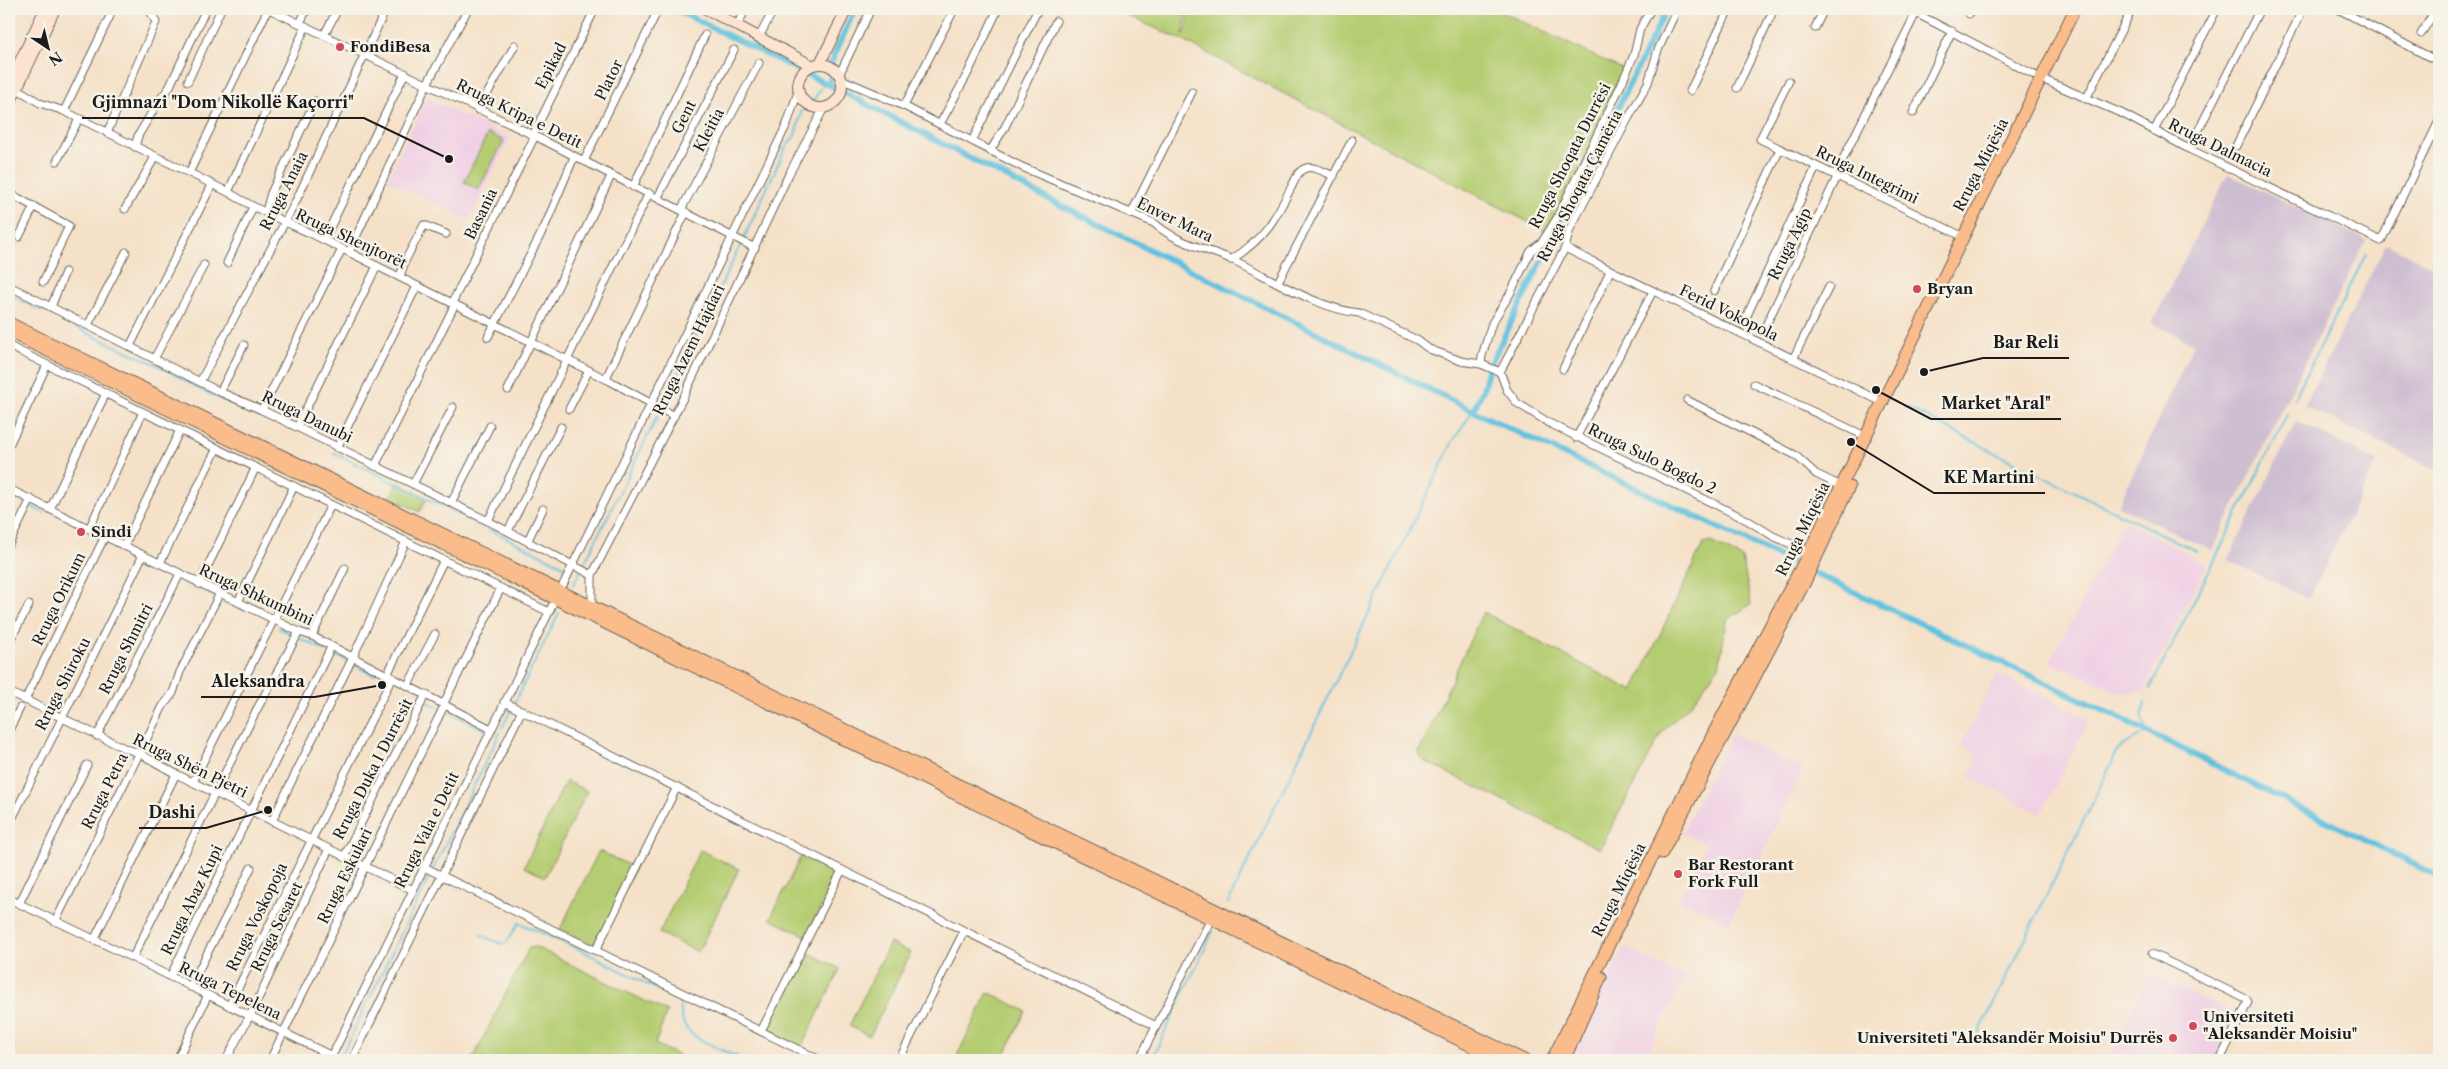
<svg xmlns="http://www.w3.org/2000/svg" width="2448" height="1069" font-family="'Libre Caslon Text',serif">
  <rect width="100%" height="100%" fill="#f7f3e8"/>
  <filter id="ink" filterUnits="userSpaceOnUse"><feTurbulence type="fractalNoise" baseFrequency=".02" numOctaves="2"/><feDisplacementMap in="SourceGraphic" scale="10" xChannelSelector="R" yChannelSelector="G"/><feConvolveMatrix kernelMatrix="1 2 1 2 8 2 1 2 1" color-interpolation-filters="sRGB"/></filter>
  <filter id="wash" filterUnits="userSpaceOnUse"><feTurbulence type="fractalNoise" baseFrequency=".0096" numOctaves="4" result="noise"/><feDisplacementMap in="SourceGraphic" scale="20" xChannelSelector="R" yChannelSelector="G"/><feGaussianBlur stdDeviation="1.12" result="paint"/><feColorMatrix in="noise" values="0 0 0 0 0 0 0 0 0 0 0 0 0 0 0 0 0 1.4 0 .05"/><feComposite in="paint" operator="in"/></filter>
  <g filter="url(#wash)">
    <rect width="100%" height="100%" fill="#f5e1c8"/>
    <g fill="#f0d0e4">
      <polygon points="427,98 510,138 469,220 387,180"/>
      <polygon points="2124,521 2207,564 2144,691 2121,693 2050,662"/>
      <polygon points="1997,674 2090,719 2041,814 1968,777 1978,755 1961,745"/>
      <polygon points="1732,734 1803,769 1729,923 1678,900 1707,844 1682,833"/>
      <polygon points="1624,947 1685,977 1644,1060 1593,1060 1572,1050"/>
      <polygon points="2150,974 2238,1015 2216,1060 2107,1060"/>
    </g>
    <g fill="#cebed1">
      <polygon points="2228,174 2366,240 2212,550 2118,506 2194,344 2152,323"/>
      <polygon points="2386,244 2439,270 2439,471 2304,406"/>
      <polygon points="2296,421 2377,461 2309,599 2228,560"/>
    </g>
    <g fill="#b5cd72" stroke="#687447">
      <polygon points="1112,9 1187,9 1183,36 1187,28 1189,9 1496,9 1626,71 1549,233 1182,40"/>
      <polygon points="488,133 504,141 478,190 464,182"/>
      <polygon points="397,482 427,498 420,512 390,497"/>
      <polygon points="1711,542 1742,558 1751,604 1727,620 1719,666 1692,703 1662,732 1600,849 1422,760 1419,752 1483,612 1633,691 1703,544"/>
      <polygon points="566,781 587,791 545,877 524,867"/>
      <polygon points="700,850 739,869 698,952 659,933"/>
      <polygon points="599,851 635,868 596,946 560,929"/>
      <polygon points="803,852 839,871 806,936 770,919"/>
      <polygon points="890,943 911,953 870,1036 849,1026"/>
      <polygon points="536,947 667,1012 655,1044 688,1060 472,1060 529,948"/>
      <polygon points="804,950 840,969 801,1048 764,1030"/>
      <polygon points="988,992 1026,1011 1002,1060 955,1060"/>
    </g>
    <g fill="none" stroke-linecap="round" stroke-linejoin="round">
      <g stroke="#61c2df" stroke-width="2">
        <polyline points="812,102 823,86 830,84"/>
        <polyline points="743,240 785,149 795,135 802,111 807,107"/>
        <polyline points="9,293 37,309 47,311 89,334 166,369 201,390 274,423"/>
        <polyline points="2294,399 2366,254"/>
        <polyline points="662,406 741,244"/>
        <polyline points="1907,407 2001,456 2196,551"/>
        <polyline points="334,453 566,567"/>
        <polyline points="9,496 10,496"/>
        <polyline points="19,500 26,504"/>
        <polyline points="32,507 45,513"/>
        <polyline points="90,535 100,540"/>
        <polyline points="105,542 137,559"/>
        <polyline points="143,561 175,577"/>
        <polyline points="582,568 660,411"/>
        <polyline points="185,582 201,590"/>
        <polyline points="573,585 580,572"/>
        <polyline points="205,592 214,596"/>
        <polyline points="220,599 226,602"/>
        <polyline points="231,604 243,610"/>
        <polyline points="279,628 294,635"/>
        <polyline points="299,638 326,651"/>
        <polyline points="331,653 349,662"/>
        <polyline points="352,664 374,675"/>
        <polyline points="2150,689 2288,413"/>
        <polyline points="408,691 418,698"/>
        <polyline points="425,701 441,708"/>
        <polyline points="514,704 559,613"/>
        <polyline points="445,710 485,730"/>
        <polyline points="502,728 512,708"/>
        <polyline points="1228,903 1453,441 1473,411"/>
        <path d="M481,935L502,944L506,943L519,923L583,951L678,1000C682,1009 680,1019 685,1026C691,1039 730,1053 743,1060"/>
        <polyline points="1974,1043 2119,748 2147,732 2142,718 2145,702"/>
        <polyline points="1153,1057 1213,931"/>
        <polyline points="339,1060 500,733"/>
        <polyline points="1965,1060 1969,1054"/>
      </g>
      <g stroke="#61c2df" stroke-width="6">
        <polyline points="674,9 799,70"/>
        <polyline points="831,63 855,9"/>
        <polyline points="806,74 838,89"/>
        <polyline points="830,84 831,70"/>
        <polyline points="845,93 1054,202 1473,411 2126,721 2439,877"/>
        <polyline points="1473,411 1483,390 1489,367 1667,9"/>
      </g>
    </g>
  </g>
  <g filter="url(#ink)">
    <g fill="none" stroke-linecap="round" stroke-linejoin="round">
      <defs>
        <g id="street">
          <polyline points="269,9 533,135 755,248"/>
          <polyline points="1908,9 2042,79 2123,114 2189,149 2381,241 2439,121"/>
          <polyline points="2338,9 2439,62"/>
          <polyline points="1969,14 1972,9"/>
          <polyline points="300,23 307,9"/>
          <polyline points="737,25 746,9"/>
          <polyline points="1815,28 1824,9"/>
          <polyline points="2421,34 2436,9"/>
          <polyline points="324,35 338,9"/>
          <polyline points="759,37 774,9"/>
          <polyline points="839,75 871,9"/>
          <path d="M841,79L904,106L1022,167L1154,223C1178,244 1205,248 1233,260C1271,278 1318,309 1359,313L1417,340L1429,349L1461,361L1481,364L1500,372"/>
          <polyline points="188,81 221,9"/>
          <polyline points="1789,81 1760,139 1962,236"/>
          <path d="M16,88L40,103L64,111L228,192C254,208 282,221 310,233L610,381L674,416"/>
          <polyline points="1737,88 1774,9"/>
          <polyline points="1690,91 1729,9"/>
          <polyline points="2086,99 2132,9"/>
          <polyline points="904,106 953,12"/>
          <polyline points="478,110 515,45"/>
          <polyline points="64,111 110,16"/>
          <polyline points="1913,113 1952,31"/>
          <polyline points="940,124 969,71 998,9"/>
          <polyline points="2154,131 2217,9"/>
          <polyline points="107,133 156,22 149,9"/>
          <polyline points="533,135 595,9"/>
          <polyline points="972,141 1038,9"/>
          <polyline points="2236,146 2303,9"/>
          <polyline points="135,147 138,136 158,102 169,88 206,9"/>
          <polyline points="2189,149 2260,9"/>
          <polyline points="990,151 1005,127 1056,21"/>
          <polyline points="57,161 79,119"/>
          <polyline points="584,161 658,10"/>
          <polyline points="189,173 268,9"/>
          <polyline points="1835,175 1916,13"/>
          <polyline points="633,187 705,35"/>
          <polyline points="228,192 306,26"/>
          <polyline points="9,193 69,226 43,282"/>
          <polyline points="658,197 734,50"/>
          <polyline points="125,209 155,157"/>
          <polyline points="681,210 759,63"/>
          <polyline points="266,211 271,193 315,101"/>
          <polyline points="1131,214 1192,92"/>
          <polyline points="19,237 34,206"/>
          <polyline points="324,240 405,73"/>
          <polyline points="1565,248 1882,402"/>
          <polyline points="349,252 427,84 468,9"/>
          <path d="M1231,260C1270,235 1278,213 1298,174C1308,161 1321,171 1334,176"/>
          <polyline points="227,263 253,207"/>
          <polyline points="400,277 405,261 424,225 446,234"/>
          <polyline points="1278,282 1352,140"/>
          <polyline points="9,286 220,392 262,410 488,521 592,575"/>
          <polyline points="1714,291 1780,149"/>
          <polyline points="452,303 535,136"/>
          <polyline points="51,307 65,272"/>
          <polyline points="1767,323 1837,177"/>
          <polyline points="1743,324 1816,167"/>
          <polyline points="88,325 126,252"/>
          <polyline points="488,337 545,226 574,157"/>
          <polyline points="9,346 549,612"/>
          <polyline points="130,346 212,185"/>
          <polyline points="154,359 204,265"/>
          <polyline points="1793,359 1829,287"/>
          <polyline points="1481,364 1482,356 1492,323 1510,294 1531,251 1542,242 1557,218 1621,85 1634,55 1640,29 1651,9"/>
          <polyline points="1563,369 1610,271"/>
          <polyline points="1500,372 1565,248 1570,229 1629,117 1648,83 1658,50 1677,9"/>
          <polyline points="1500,372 1507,390 1517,403 1551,424 1747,520 1773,536 1809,552"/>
          <polyline points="606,378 686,212"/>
          <polyline points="200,382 295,203 386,9"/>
          <polyline points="1754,384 1865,436"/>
          <polyline points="508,390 611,176"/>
          <polyline points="220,392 244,345"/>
          <polyline points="1687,400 1795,455 1816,474 1841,486"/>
          <polyline points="569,409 589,370"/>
          <polyline points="262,410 342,249"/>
          <polyline points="297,427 377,266"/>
          <polyline points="1576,438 1653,291"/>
          <polyline points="9,445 47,365"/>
          <polyline points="337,448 417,286"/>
          <polyline points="375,466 455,304"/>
          <polyline points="413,484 453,407"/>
          <polyline points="9,489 299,632 312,636 491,729"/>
          <polyline points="451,503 490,426"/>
          <polyline points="50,509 106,393"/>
          <polyline points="488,521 649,193"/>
          <polyline points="89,529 143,412"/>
          <polyline points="508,531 561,427"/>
          <polyline points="528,540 543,509"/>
          <polyline points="9,544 31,499"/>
          <polyline points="124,546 180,430"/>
          <polyline points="160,563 217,448"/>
          <polyline points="199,584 255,469"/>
          <polyline points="563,585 787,124 798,92"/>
          <polyline points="238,602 294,486"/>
          <polyline points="592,607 592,575 683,398 789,174 824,108"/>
          <polyline points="312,636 345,568"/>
          <polyline points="9,642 29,605"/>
          <polyline points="387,675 444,560"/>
          <polyline points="408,685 435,634"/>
          <polyline points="9,692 124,748 139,753 176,774 413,890"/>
          <polyline points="25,700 105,536"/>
          <polyline points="504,702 1156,1026"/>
          <polyline points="444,703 501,588"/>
          <polyline points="9,730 20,708"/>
          <polyline points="97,736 180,574"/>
          <polyline points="193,782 331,505"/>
          <polyline points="272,821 353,657 406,541"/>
          <polyline points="9,825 143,555"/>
          <polyline points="344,857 426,694"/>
          <polyline points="424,867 820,1060"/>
          <path d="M9,899C118,949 224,1004 332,1056"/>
          <polyline points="19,904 87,765"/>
          <polyline points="55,922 163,706 173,693 180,672 220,593"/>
          <polyline points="94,940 176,774"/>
          <polyline points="596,950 677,787"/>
          <polyline points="2152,954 2246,999 2248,1002 2220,1060"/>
          <polyline points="133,957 256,711 299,632"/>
          <polyline points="170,977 331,647"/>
          <polyline points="190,987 251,868"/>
          <polyline points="229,1006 392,678"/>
          <polyline points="250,1016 329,849"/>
          <polyline points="761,1031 842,870"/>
          <polyline points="177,1060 208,995"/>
          <polyline points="226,1060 249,1017"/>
          <polyline points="270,1060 445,704"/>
          <polyline points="330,1060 552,606"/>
          <polyline points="352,1060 522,710"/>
          <polyline points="899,1060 964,931"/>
          <polyline points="1139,1060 1211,919"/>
        </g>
        <g id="secondary">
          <polyline points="706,9 811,65"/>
          <polyline points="820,63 847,9"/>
          <circle cx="820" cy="86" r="22"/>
          <polyline points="9,84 45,9"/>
          <polyline points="9,105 55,9"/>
        </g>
        <g id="primary">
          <polyline points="9,323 1524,1060"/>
          <polyline points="9,332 1500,1060"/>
          <polyline points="1662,853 1805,582 1849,487"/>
          <polyline points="1552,1060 1715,730 1807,556 2075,9"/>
          <polyline points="1564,1060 1601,977"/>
        </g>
      </defs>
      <use href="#street" stroke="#686158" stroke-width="9"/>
      <use href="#secondary" stroke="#686158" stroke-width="12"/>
      <use href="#primary" stroke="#686158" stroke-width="13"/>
      <use href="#street" stroke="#fff" stroke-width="7"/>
      <use href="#secondary" stroke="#fde4d1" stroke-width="10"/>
      <use href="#primary" stroke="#fabc8b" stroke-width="11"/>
    </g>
  </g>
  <g fill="#d1495b" stroke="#f7f3e8" stroke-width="2">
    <circle cx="340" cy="47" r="5"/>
    <circle cx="1917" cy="289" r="5"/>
    <circle cx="81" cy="532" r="5"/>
    <circle cx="1678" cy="874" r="5"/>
    <circle cx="2193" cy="1026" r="5"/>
    <circle cx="2173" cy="1038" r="5"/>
  </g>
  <g text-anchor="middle" stroke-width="5" stroke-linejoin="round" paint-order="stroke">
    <g font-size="15" font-weight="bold" fill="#1c1c1c" stroke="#f7f3e8" text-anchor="start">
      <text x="350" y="52">FondiBesa</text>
      <text x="1927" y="294">Bryan</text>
      <text x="91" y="537">Sindi</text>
      <text x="1688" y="870">Bar Restorant<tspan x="1688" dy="17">Fork Full</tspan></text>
      <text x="2203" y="1022">Universiteti<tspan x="2203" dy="17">"Aleksandër Moisiu"</tspan></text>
      <text x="2163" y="1043" text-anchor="end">Universiteti "Aleksandër Moisiu" Durrës</text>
    </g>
    <g font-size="15" fill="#1c1c1c" stroke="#f7f3e8">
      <text transform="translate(551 66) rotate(-63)" y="5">Epikad</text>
      <text transform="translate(609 80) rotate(-64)" y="5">Plator</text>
      <text transform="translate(519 114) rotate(26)" y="5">Rruga Kripa e Detit</text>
      <text transform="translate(684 117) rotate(-63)" y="5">Gent</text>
      <text transform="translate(709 130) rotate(-62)" y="5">Kleitia</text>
      <text transform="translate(2220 148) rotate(26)" y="5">Rruga Dalmacia</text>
      <text transform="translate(1570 156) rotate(-63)" y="5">Rruga Shoqata Durrësi</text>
      <text transform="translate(1981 165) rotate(-63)" y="5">Rruga Miqësia</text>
      <text transform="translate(1867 175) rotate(26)" y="5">Rruga Integrimi</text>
      <text transform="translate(1580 186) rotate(-63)" y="5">Rruga Shoqata Çamëria</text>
      <text transform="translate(284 191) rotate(-63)" y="5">Rruga Anaia</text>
      <text transform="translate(481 214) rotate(-64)" y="5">Basania</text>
      <text transform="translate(1175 220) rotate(26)" y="5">Enver Mara</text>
      <text transform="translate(351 239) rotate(25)" y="5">Rruga Shenjtorët</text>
      <text transform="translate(1790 244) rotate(-64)" y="5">Rruga Agip</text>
      <text transform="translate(1729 313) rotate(26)" y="5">Ferid Vokopola</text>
      <text transform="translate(689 350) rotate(-64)" y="5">Rruga Azem Hajdari</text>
      <text transform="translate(307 417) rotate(26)" y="5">Rruga Danubi</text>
      <text transform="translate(1652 459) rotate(26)" y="5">Rruga Sulo Bogdo 2</text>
      <text transform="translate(1803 529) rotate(-64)" y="5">Rruga Miqësia</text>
      <text transform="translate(256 595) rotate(25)" y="5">Rruga Shkumbini</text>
      <text transform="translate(59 599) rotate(-64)" y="5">Rruga Orikum</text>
      <text transform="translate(126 649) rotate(-63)" y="5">Rruga Shmitri</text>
      <text transform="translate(63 684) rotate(-63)" y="5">Rruga Shiroku</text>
      <text transform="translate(190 766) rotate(26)" y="5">Rruga Shën Pjetri</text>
      <text transform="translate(373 769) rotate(-63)" y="5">Rruga Duka I Durrësit</text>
      <text transform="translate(105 791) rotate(-63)" y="5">Rruga Petra</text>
      <text transform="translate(427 830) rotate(-64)" y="5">Rruga Vala e Detit</text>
      <text transform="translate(345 876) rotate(-64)" y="5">Rruga Eskulari</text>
      <text transform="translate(1619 890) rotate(-64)" y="5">Rruga Miqësia</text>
      <text transform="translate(192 900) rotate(-64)" y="5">Rruga Abaz Kupi</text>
      <text transform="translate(257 917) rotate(-64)" y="5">Rruga Voskopoja</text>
      <text transform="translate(277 927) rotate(-64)" y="5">Rruga Sesaret</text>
      <text transform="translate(230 991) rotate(26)" y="5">Rruga Tepelena</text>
    </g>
  </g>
  <path fill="none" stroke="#1c1c1c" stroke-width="2" d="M449 159L364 118H82M1924 372L1983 358H2069M1876 390L1931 419H2061M1851 442L1934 493H2045M382 685L315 697H201M268 810L206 828H139"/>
  <g fill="#1c1c1c" stroke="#f7f3e8" stroke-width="2">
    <circle cx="449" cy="159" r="5"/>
    <circle cx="1924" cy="372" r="5"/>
    <circle cx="1876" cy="390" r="5"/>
    <circle cx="1851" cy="442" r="5"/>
    <circle cx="382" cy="685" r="5"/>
    <circle cx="268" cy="810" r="5"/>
  </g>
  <g font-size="16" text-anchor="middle" font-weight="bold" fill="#1c1c1c" stroke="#f7f3e8" stroke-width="5" stroke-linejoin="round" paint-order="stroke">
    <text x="223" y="108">Gjimnazi "Dom Nikollë Kaçorri"</text>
    <text x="2026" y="348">Bar Reli</text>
    <text x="1996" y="409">Market "Aral"</text>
    <text x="1989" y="483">KE Martini</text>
    <text x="258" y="687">Aleksandra</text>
    <text x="172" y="818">Dashi</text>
  </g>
  <rect width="2448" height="1069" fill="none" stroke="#f7f3e8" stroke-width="30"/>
  <g transform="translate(48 48) rotate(145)" stroke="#f7f3e8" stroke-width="4" paint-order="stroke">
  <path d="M0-4L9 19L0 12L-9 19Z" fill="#1c1c1c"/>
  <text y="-8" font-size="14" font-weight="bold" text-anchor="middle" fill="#1c1c1c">N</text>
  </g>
</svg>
